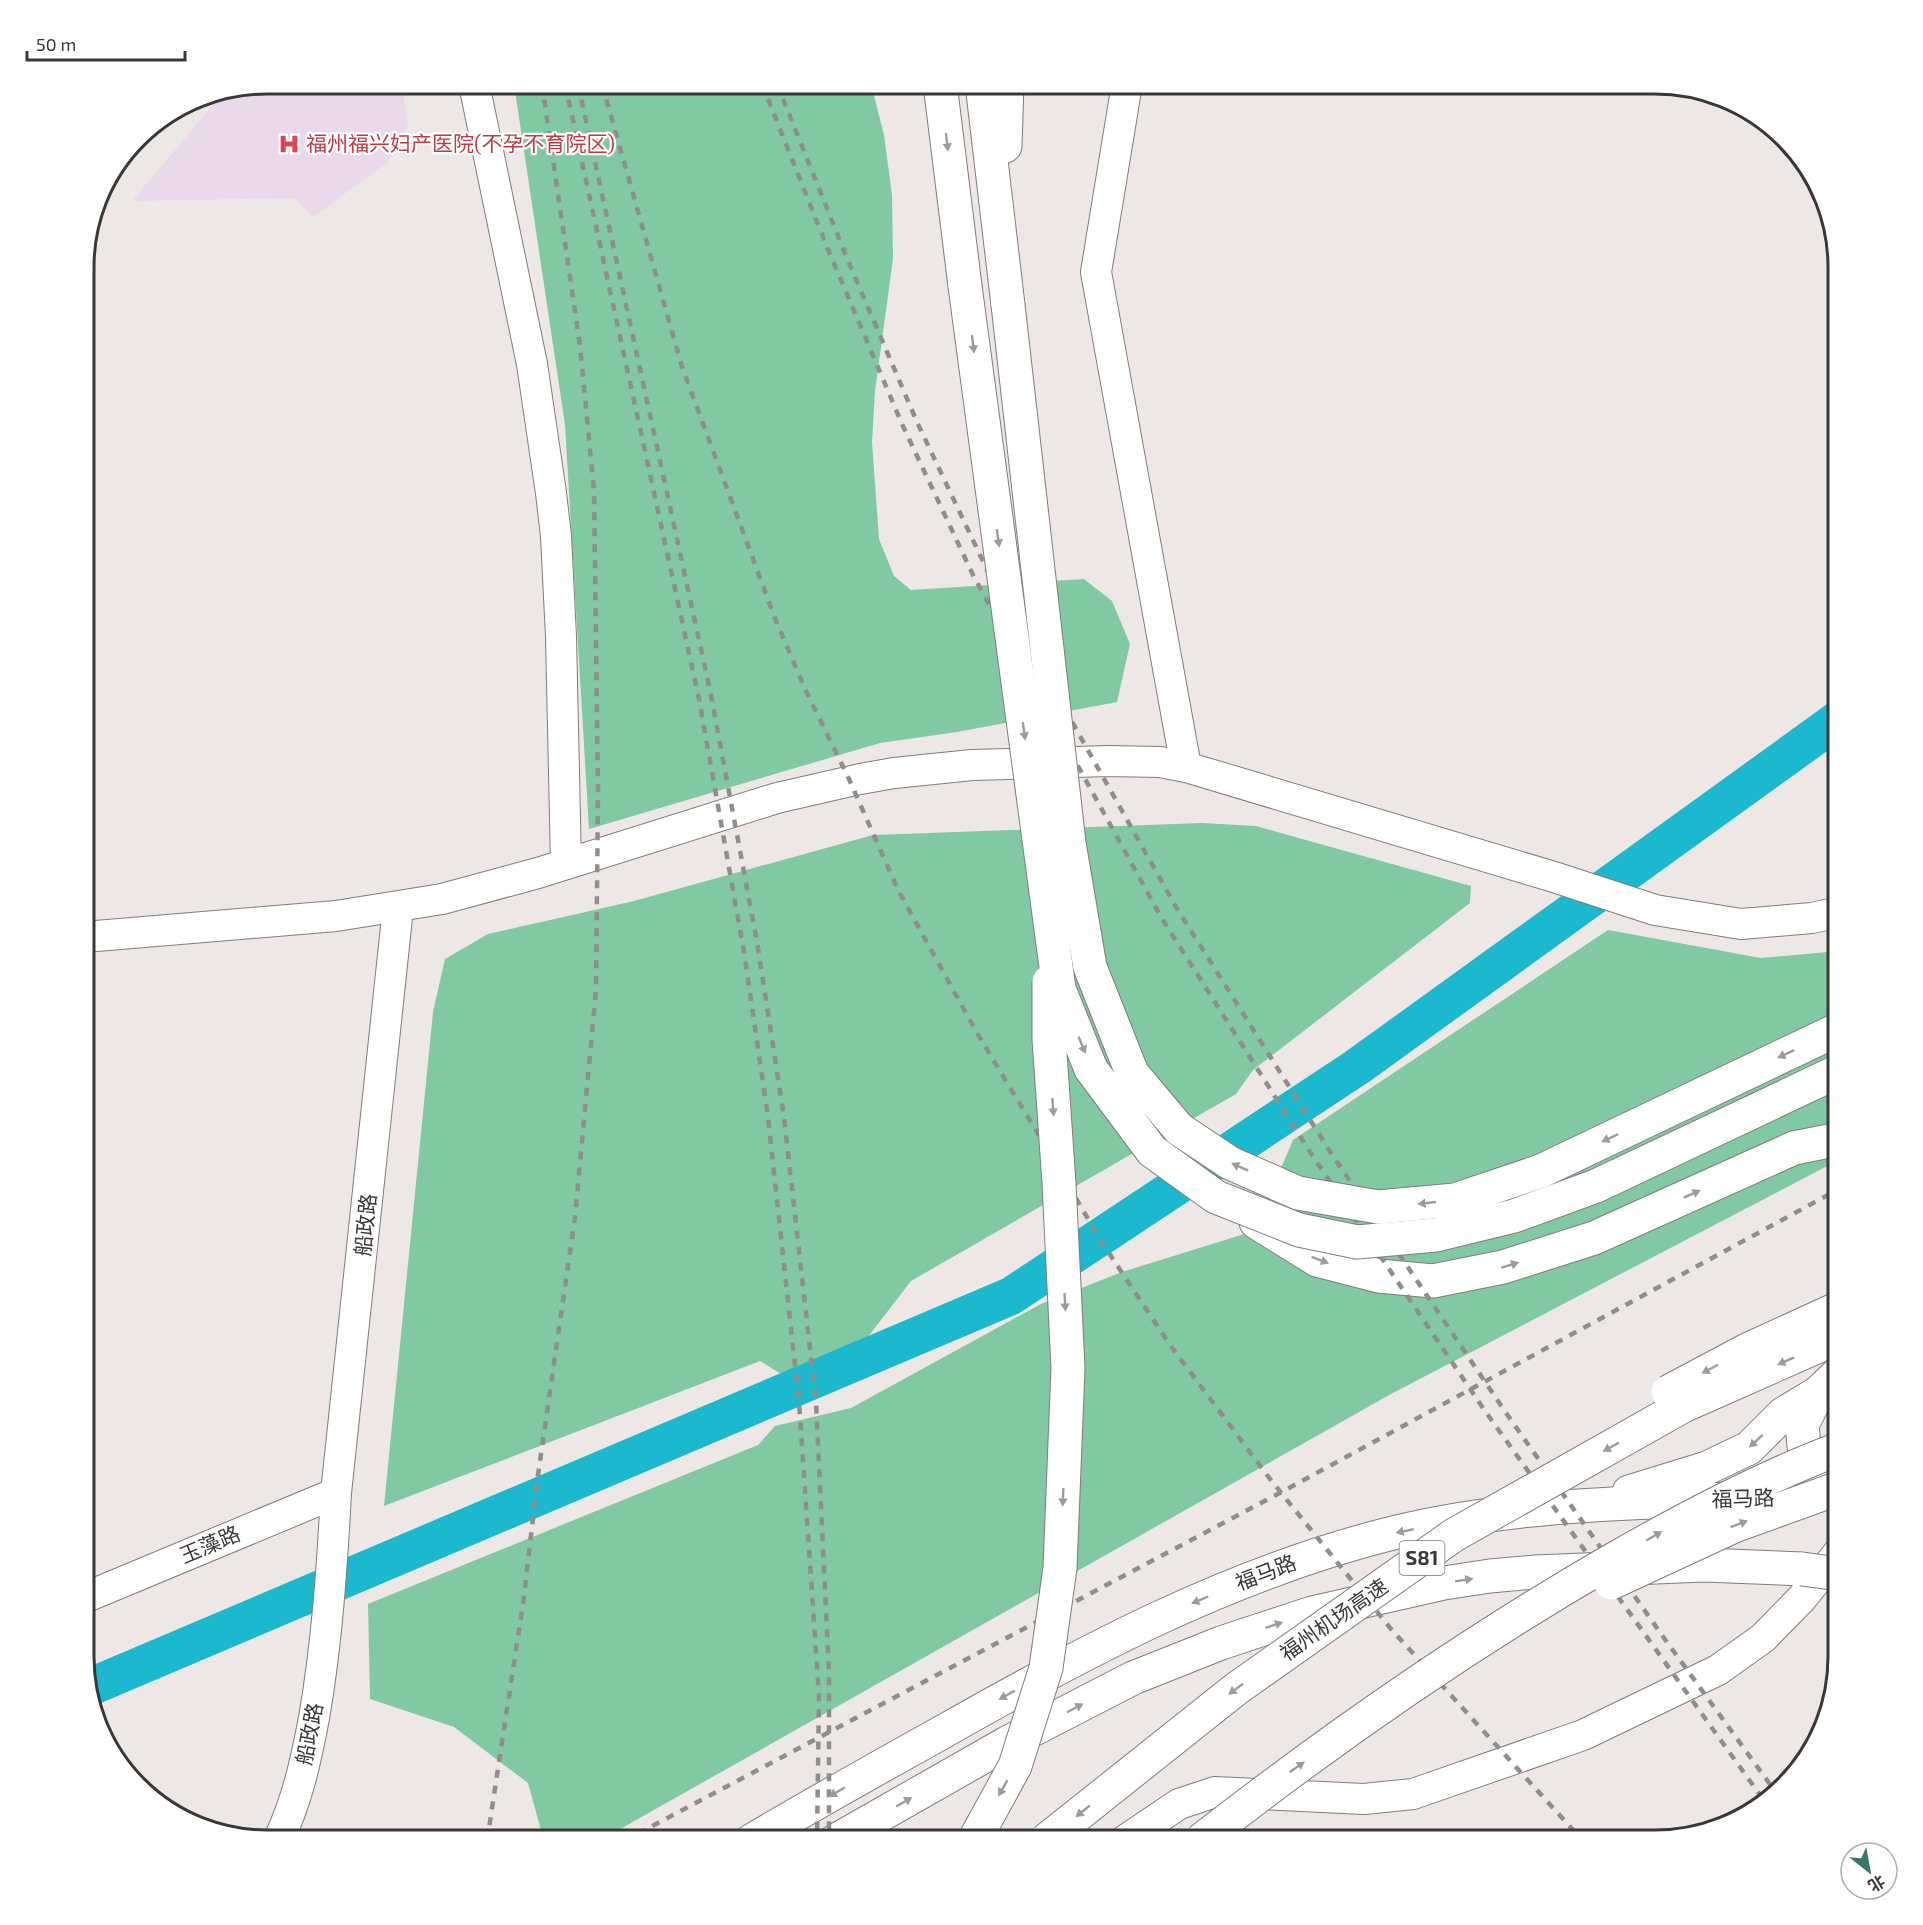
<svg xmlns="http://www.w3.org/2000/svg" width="1923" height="1925" font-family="'Exo 2','Noto Sans SC',sans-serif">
  <rect width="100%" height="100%" fill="#ede8e6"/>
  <polygon fill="#e9d9eb" points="268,84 402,84 408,125 387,163 313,217 295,198 132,201 223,93"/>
  <g fill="#80c9a2">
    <polygon points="514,84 871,84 884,135 892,195 893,259 875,391 872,442 879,539 894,576 911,590 1084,579 1112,601 1130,644 1117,702 957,732 880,743 589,829 565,425"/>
    <polygon points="1202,823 1256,826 1471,886 1470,903 1253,1070 1236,1094 911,1281 864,1342 781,1374 760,1361 384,1506 433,1012 445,959 488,934 634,901 873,835"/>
    <polygon points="1608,930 1761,958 1839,951 1839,1160 1391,1394 599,1841 544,1841 528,1783 454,1727 370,1699 368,1604 758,1445 775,1426 851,1408 1041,1304 1122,1272 1254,1231 1293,1140"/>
  </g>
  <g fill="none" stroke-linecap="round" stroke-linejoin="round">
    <polyline stroke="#1cb8cd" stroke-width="38" points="90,1687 1011,1296 1357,1067 1839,719"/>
    <defs>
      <g id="minor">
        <polyline points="474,84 532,364 551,493 556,536 561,637 566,864"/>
        <polyline points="1127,84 1096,272 1186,767"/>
        <polyline points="84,937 336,916 442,899 538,873 777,798 860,779 894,773 972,765 1109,761 1160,762 1186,767 1554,877 1655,910 1741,924 1812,918 1839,912"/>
        <polyline points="84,1598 336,1493"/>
        <path d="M278,1841C297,1802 306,1760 314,1718C327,1643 332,1568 336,1493L398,908"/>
        <polyline points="1124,1841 1179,1804 1215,1792 1364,1799 1413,1794 1583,1735 1718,1670 1763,1638 1802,1598 1839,1552"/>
      </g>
      <g id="major">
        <polyline points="1818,1393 1802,1425 1805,1456 1826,1484 1839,1490"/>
        <polyline points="1629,1492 1707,1468 1749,1448 1783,1414 1818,1393 1839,1373"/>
        <path d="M751,1841C813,1804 876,1769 939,1734C1083,1652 1231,1573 1393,1533C1502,1506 1617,1503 1729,1499"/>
        <polyline points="835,1841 1007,1743 1133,1678 1221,1643 1312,1613 1444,1583 1490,1576 1535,1572 1704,1565 1802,1569"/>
      </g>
      <g id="highway">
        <polyline points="940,84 965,286"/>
        <polyline points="982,84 1008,305"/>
        <polyline points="1005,146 1007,84"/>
        <polyline points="1256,1222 1317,1260 1379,1276 1433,1281 1503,1267 1594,1238 1794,1148 1839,1139"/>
      </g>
    </defs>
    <use href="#minor" stroke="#807c79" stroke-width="32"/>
    <use href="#major" stroke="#807c79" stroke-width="35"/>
    <use href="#highway" stroke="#807c79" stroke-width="35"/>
    <use href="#minor" stroke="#fff" stroke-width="30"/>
    <use href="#major" stroke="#fff" stroke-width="33"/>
    <use href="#highway" stroke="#fff" stroke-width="33"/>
    <g stroke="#908d8b" stroke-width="4.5" stroke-dasharray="8 8" stroke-linecap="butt">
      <polyline points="565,84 699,699 744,952 768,1117 799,1402 819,1696 817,1841"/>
      <polyline points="578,84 711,695 757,942 784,1117 816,1402 829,1673 829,1841"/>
      <polyline points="602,84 682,367 776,621 806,691 849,779 898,890 977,1033 1037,1132 1101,1241 1170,1345 1270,1479 1391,1629 1583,1841"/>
      <polyline points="762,84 827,247 902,424 973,575 1161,917 1310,1152 1485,1411 1765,1802"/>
      <polyline points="777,84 849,263 917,422 989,574 1176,907 1329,1150 1504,1410 1664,1638 1777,1794"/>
      <polyline points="487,1841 523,1604 538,1475 575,1217 596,990 598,792 594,490 580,346 542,84"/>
      <polyline points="624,1841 1289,1488 1839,1189"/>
    </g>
    <defs>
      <polyline id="major-bridge" points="1802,1569 1839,1574"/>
      <g id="highway-bridge">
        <polyline points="965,286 1059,989 1091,1069 1152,1151 1216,1197 1299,1230 1357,1242 1436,1235 1514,1216 1596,1186 1839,1071"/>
        <polyline points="1008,305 1069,843 1090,967 1132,1073 1179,1129 1230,1163 1298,1193 1378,1207 1455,1200 1541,1171 1839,1029"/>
        <polyline points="1668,1392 1747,1350 1839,1308"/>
        <polyline points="1611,1583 1734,1526 1839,1488"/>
        <polyline points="974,1841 1015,1766 1046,1668 1060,1568 1068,1368 1059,1183 1049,1039 1049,982"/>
        <polyline points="1045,1841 1236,1689 1454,1535 1683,1406 1839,1337"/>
        <path d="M1200,1841C1332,1738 1470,1642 1616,1558C1686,1518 1763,1477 1839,1449"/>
      </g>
    </defs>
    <use href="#major-bridge" stroke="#807c79" stroke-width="35" stroke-linecap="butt"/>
    <use href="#highway-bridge" stroke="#807c79" stroke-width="35" stroke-linecap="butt"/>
    <use href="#major-bridge" stroke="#fff" stroke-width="33"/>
    <use href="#highway-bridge" stroke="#fff" stroke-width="33"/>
  </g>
  <defs><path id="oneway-solid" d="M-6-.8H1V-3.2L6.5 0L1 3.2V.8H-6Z" transform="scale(1.5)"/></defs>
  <g fill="#9c9c9b">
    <use href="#oneway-solid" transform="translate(947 142) rotate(83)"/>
    <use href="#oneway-solid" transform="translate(973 344) rotate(83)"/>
    <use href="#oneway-solid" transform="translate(998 538) rotate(82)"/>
    <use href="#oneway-solid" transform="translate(1024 731) rotate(82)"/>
    <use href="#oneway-solid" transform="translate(1082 1045) rotate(68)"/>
    <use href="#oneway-solid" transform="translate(1786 1054) rotate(155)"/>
    <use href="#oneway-solid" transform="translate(1053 1107) rotate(86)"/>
    <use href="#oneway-solid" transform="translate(1610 1138) rotate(155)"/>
    <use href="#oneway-solid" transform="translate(1240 1167) rotate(-156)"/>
    <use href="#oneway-solid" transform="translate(1692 1194) rotate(-24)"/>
    <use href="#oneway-solid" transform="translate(1427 1203) rotate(174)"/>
    <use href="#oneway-solid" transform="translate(1320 1260) rotate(21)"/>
    <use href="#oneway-solid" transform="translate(1510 1265) rotate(-17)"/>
    <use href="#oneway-solid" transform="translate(1065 1302) rotate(87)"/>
    <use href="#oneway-solid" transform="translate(1786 1361) rotate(156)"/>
    <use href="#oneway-solid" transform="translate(1710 1369) rotate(152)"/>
    <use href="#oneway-solid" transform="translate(1756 1441) rotate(137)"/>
    <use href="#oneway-solid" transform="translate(1611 1447) rotate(151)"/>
    <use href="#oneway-solid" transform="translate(1063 1497) rotate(92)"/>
    <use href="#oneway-solid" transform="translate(1739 1524) rotate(-21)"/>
    <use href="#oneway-solid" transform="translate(1405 1531) rotate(168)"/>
    <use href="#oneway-solid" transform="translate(1654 1536) rotate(-30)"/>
    <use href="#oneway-solid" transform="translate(1464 1580) rotate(-9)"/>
    <use href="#oneway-solid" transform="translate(1200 1600) rotate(157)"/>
    <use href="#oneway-solid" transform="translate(1274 1625) rotate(-18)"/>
    <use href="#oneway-solid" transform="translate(1236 1689) rotate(143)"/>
    <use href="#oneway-solid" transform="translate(1007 1695) rotate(151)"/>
    <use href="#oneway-solid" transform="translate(1075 1708) rotate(-28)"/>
    <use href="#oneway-solid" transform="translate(1297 1767) rotate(-35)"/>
    <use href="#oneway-solid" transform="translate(1003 1788) rotate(119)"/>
    <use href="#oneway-solid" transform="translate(837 1792) rotate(150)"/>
    <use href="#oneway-solid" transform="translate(904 1802) rotate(-30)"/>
    <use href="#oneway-solid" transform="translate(1083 1811) rotate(141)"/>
  </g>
  <defs>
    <symbol id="hospital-bare" viewBox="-9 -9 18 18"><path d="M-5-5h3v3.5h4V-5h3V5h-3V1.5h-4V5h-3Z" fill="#e0444e" stroke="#fff" stroke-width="2.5" paint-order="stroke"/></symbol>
  </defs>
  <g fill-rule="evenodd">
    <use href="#hospital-bare" x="274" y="129" width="30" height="30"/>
  </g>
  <g text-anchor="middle" stroke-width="4.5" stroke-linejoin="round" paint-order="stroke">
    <rect fill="#fff" stroke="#757473" stroke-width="1.5" x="1399.5" y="1541" width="45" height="34" rx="4.5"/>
    <g font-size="20" font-weight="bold" fill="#3a3837">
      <text x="1422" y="1565">S81</text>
    </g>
    <g font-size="21" fill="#be3a42" stroke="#fff" text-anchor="start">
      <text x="306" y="151">福州福兴妇产医院(不孕不育院区)</text>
    </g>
    <g font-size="21" fill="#3a3837" stroke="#fff">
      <text transform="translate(366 1225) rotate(-84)" y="7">船政路</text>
      <text transform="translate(1743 1499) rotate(-2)" y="7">福马路</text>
      <text transform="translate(210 1545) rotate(-23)" y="7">玉藻路</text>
      <text transform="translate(1266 1573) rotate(-21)" y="7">福马路</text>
      <text transform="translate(1334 1620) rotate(-35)" y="7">福州机场高速</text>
      <text transform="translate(310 1734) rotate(-79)" y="7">船政路</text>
    </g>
  </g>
  <path d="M0 0H1923V1925H0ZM267 94H1655A173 173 0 0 1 1828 267V1657A173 173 0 0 1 1655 1830H267A173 173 0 0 1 94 1657V267A173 173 0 0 1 267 94Z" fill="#fff" fill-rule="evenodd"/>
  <path fill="none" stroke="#3a3837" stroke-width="3" d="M267 94H1655A173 173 0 0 1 1828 267V1657A173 173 0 0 1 1655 1830H267A173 173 0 0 1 94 1657V267A173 173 0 0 1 267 94Z"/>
  <g transform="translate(1869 1871) rotate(149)"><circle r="28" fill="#ffffff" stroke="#b0afaf" stroke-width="1.5"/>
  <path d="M0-4.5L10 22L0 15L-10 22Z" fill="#387867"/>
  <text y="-9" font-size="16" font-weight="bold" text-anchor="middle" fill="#3a3837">北</text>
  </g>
  <path d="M27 51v9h158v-9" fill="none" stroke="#3a3837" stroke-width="3"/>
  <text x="36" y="51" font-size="18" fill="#3a3837" stroke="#ffffff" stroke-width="4.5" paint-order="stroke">50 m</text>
</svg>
